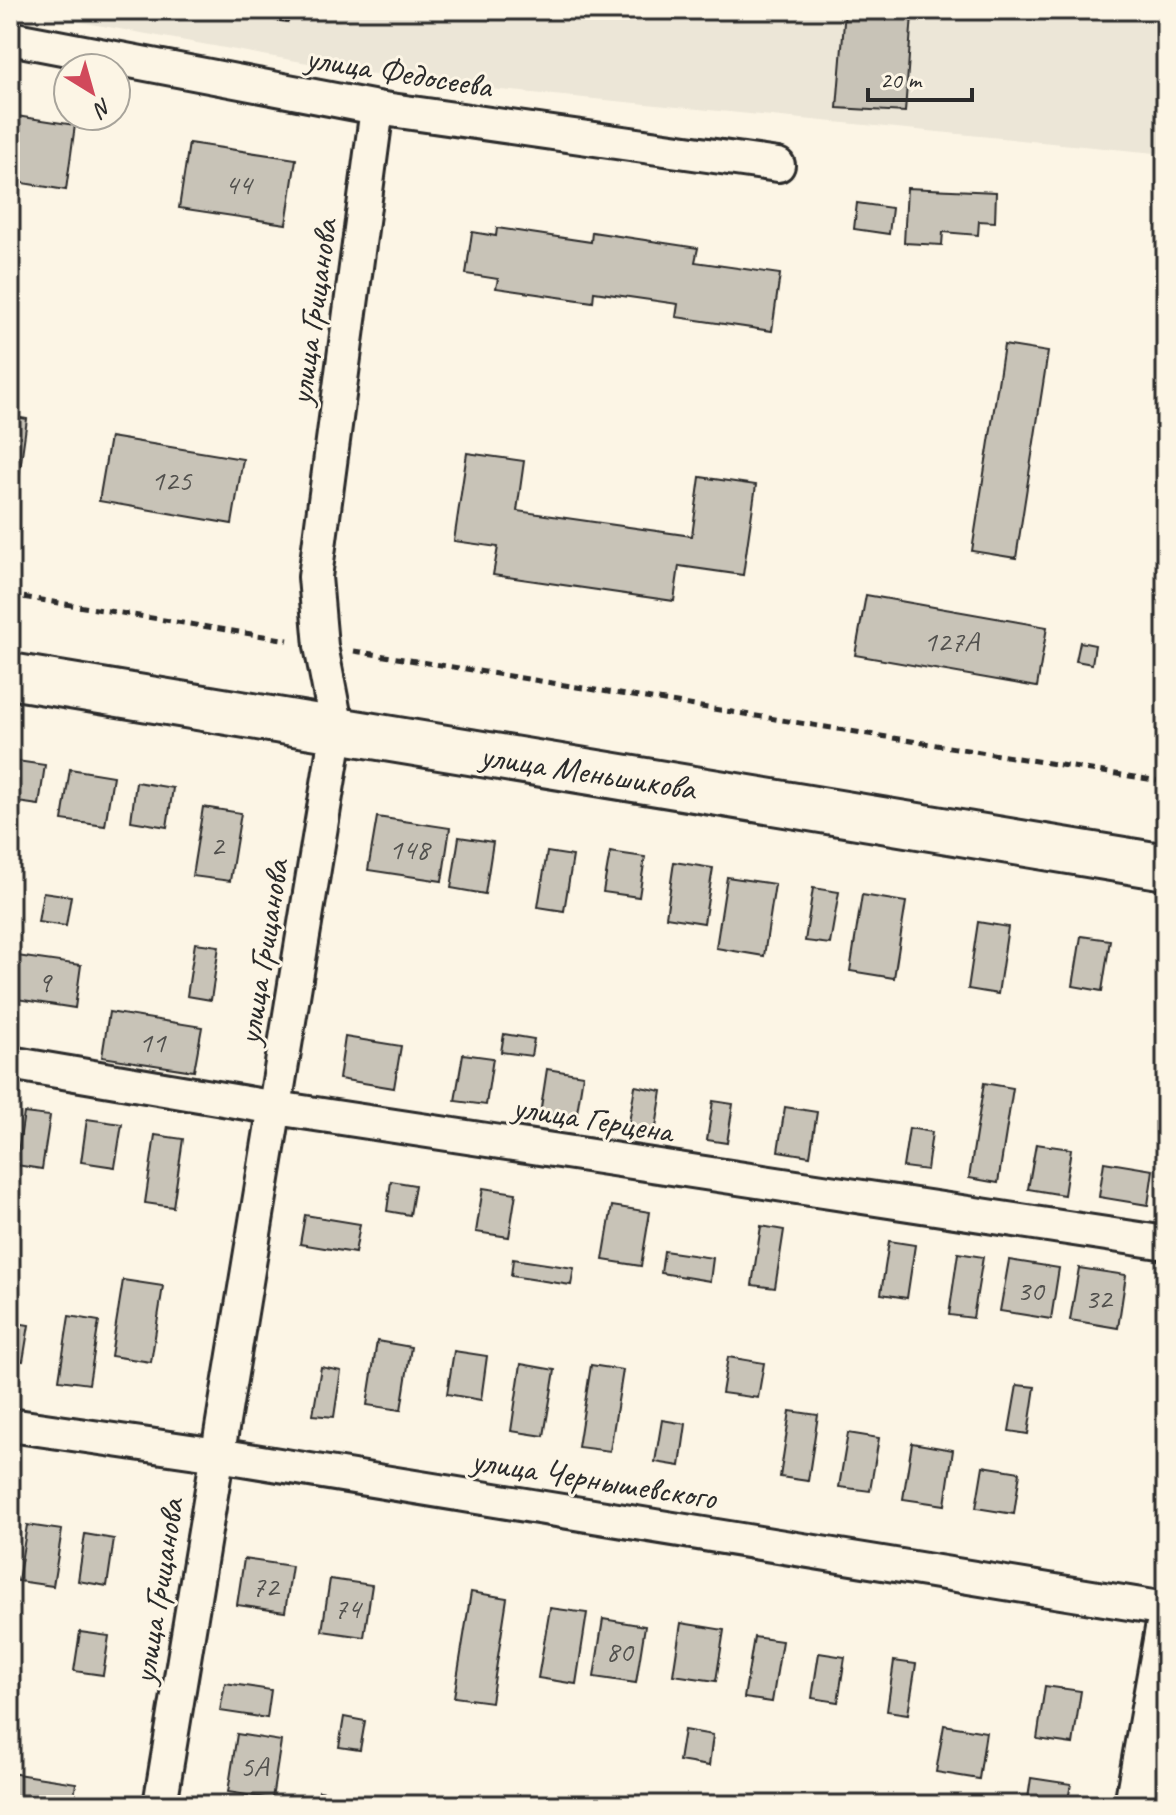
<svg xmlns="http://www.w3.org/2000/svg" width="1176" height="1815" font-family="Caveat,sans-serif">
  <rect width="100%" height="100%" fill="#fcf5e5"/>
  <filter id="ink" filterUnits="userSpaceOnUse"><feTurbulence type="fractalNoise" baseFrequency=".0125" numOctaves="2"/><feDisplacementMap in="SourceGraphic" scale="16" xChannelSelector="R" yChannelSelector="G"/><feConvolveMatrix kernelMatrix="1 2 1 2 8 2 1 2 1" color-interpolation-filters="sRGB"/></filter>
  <g filter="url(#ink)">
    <polygon fill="#ece6d7" points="14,10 1166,10 1166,154 408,81"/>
    <g fill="#c8c3b7" stroke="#2b2b2b" stroke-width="2">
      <polygon points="206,10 290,10 288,22"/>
      <polygon points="845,10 912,14 905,112 837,108"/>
      <polygon points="10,115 75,125 66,190 10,181"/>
      <polygon points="189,143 296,159 286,224 179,208"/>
      <polygon points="907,188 996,192 995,222 979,221 978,235 943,232 942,245 904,243"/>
      <polygon points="857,203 892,208 889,234 854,229"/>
      <polygon points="497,228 591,242 592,232 698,248 695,262 780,274 772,331 676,317 678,304 594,292 593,302 496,288 498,279 466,274 472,232 496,236"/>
      <polygon points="1004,345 1048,352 1016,558 972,551"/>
      <polygon points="10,416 27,419 18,484 10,482"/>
      <polygon points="110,437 243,459 232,524 99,501"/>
      <polygon points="467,453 524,461 517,511 692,536 700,477 756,485 743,575 679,566 674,601 493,575 498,547 454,541"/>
      <polygon points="866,595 1047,627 1037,687 855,655"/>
      <polygon points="1080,642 1095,645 1092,664 1076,661"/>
      <polygon points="10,760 45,765 39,805 10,801"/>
      <polygon points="70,769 113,776 105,826 62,820"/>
      <polygon points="136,782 173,788 167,827 131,821"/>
      <polygon points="203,807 241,813 230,881 192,876"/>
      <polygon points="377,817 450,828 442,881 368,870"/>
      <polygon points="459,837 493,842 485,894 451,888"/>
      <polygon points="547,852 573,856 564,911 538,907"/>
      <polygon points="610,852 645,857 639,897 603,892"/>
      <polygon points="674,862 713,868 704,923 666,917"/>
      <polygon points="727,877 775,884 764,956 716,948"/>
      <polygon points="813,888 839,892 830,944 805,941"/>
      <polygon points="43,892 71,896 66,926 38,922"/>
      <polygon points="862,895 906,902 894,978 850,971"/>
      <polygon points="978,922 1008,927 998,994 968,989"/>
      <polygon points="1081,936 1110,940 1102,991 1073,986"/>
      <polygon points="195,943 219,946 211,1000 187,996"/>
      <polygon points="10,955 81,965 75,1008 10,998"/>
      <polygon points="109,1012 202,1027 194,1071 102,1057"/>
      <polygon points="504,1034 534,1039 531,1056 501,1052"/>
      <polygon points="345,1037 401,1046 394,1088 339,1079"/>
      <polygon points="463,1054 493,1058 486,1105 455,1101"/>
      <polygon points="547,1069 583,1075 576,1119 540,1114"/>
      <polygon points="984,1083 1013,1088 998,1183 969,1178"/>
      <polygon points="635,1086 662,1091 655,1133 628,1129"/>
      <polygon points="713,1101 733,1104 727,1143 707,1140"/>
      <polygon points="785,1107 817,1112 810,1156 778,1151"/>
      <polygon points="24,1113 50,1116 42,1169 16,1165"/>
      <polygon points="87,1119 122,1124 115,1167 81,1162"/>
      <polygon points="909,1128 932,1132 927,1170 903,1167"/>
      <polygon points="155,1135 183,1139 173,1207 145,1203"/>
      <polygon points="1036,1144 1071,1149 1064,1195 1028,1189"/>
      <polygon points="1104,1162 1153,1170 1148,1205 1099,1197"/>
      <polygon points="391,1181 415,1185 410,1215 387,1211"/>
      <polygon points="483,1188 516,1193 509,1237 476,1232"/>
      <polygon points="612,1206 650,1212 641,1266 603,1260"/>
      <polygon points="305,1215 360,1224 355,1253 300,1244"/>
      <polygon points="761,1226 784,1230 775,1288 752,1285"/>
      <polygon points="889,1241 915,1245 907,1298 881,1294"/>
      <polygon points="664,1251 713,1258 710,1281 661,1273"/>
      <polygon points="958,1253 983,1257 973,1318 949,1315"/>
      <polygon points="513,1259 574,1268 571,1285 511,1276"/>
      <polygon points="1009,1260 1059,1268 1051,1319 1000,1311"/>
      <polygon points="1079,1268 1126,1275 1118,1328 1070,1320"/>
      <polygon points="123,1280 163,1286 151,1362 111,1356"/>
      <polygon points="69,1316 99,1321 89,1384 59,1380"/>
      <polygon points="10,1322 29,1325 23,1361 10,1359"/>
      <polygon points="377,1341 411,1347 401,1410 367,1405"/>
      <polygon points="454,1351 487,1356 481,1400 447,1394"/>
      <polygon points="728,1357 764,1363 758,1398 722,1393"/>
      <polygon points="521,1364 555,1370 544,1436 511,1431"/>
      <polygon points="591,1365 623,1370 610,1451 578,1447"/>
      <polygon points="321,1367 341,1371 334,1417 313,1415"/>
      <polygon points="1017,1385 1035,1387 1028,1434 1009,1431"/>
      <polygon points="790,1411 818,1415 808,1481 780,1477"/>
      <polygon points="662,1420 686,1424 680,1466 655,1462"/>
      <polygon points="848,1433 879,1438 870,1491 839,1487"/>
      <polygon points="912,1443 953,1450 945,1505 903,1499"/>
      <polygon points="983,1466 1020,1472 1014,1514 976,1508"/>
      <polygon points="27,1525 62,1530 53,1586 18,1581"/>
      <polygon points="85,1534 114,1539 107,1586 78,1581"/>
      <polygon points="244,1559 292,1566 285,1612 237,1605"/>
      <polygon points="330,1579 372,1585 364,1637 322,1631"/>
      <polygon points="471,1592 507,1598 491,1702 454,1697"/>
      <polygon points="550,1608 587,1613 576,1684 538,1678"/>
      <polygon points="603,1619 645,1626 636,1683 594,1677"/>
      <polygon points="681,1623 724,1630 716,1681 673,1675"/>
      <polygon points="80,1632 109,1636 103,1675 74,1671"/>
      <polygon points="754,1637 782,1641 772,1702 744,1698"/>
      <polygon points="819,1653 845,1657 838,1702 812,1698"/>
      <polygon points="894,1661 916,1664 908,1714 887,1711"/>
      <polygon points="225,1683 271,1690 267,1718 220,1711"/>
      <polygon points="1045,1686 1081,1691 1073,1744 1037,1739"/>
      <polygon points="344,1717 365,1721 360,1750 339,1747"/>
      <polygon points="944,1725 986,1732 979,1779 936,1772"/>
      <polygon points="684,1730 713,1735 709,1766 679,1761"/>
      <polygon points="237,1734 281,1741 272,1799 228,1792"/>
      <polygon points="10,1773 76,1783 73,1805 10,1805"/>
      <polygon points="1031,1778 1071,1784 1067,1805 1027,1805"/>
      <polygon points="319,1791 346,1795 344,1805 317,1805"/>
      <polygon points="507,1796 541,1801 540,1805 506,1805"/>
    </g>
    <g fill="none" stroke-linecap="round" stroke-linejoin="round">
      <defs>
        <g id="minor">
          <polyline points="10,38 377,108 778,165"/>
          <polyline points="10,1063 276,1108 1166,1243"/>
          <polyline points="10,1425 218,1455 1166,1609"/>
          <polyline points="160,1805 337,729 321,646 315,577 377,108"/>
        </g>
        <polyline id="tertiary" points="1135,1805 1166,1629"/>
        <polyline id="secondary" points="10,676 1166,867"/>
      </defs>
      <use href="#minor" stroke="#2b2b2b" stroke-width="38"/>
      <use href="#tertiary" stroke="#2b2b2b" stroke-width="46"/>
      <use href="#secondary" stroke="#2b2b2b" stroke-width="50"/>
      <g stroke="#2b2b2b" stroke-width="5" stroke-dasharray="8 6" stroke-linecap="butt">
        <polyline points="10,595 288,640"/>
        <polyline points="354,651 1166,782"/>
      </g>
      <use href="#minor" stroke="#fcf5e5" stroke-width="32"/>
      <use href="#tertiary" stroke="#fcf5e5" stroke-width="40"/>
      <use href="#secondary" stroke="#fcf5e5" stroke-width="44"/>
    </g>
  </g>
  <g text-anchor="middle" stroke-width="6" stroke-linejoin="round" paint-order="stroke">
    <g font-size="30" fill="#52514e">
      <text x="238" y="194">44</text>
      <text x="171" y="490">125</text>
      <text x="951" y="651">127А</text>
      <text x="217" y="855">2</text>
      <text x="409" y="859">148</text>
      <text x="44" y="992">9</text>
      <text x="152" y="1052">11</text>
      <text x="1030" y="1300">30</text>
      <text x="1098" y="1308">32</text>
      <text x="265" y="1596">72</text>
      <text x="347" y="1618">74</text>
      <text x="619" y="1661">80</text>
      <text x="254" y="1776">5А</text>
    </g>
    <g font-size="34" fill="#2b2b2b" stroke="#fcf5e5">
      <text transform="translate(399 71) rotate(9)" y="12">улица Федосеева</text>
      <text transform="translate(312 312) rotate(-82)" y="12">улица Грицанова</text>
      <text transform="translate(588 771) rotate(9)" y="12">улица Меньшикова</text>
      <text transform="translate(262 952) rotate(-81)" y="12">улица Грицанова</text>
      <text transform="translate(593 1118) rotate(9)" y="12">улица Герцена</text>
      <text transform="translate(594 1478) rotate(9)" y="12">улица Чернышевского</text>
      <text transform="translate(157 1591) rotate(-81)" y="12">улица Грицанова</text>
    </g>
  </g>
  <rect width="1176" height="1815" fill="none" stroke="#fcf5e5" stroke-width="40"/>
  <rect x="20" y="20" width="1136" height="1775" fill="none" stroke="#2b2b2b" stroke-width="3" filter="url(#ink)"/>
  <g transform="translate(92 92) rotate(143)"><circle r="38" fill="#fcf5e5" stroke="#a8a49b" stroke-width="2"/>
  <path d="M0-6L14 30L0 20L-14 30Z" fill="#d1495b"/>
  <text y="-12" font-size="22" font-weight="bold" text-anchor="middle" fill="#2b2b2b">N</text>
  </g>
  <path d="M868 88v12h104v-12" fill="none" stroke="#2b2b2b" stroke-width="4"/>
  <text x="880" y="88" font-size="24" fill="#2b2b2b" stroke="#fcf5e5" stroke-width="6" paint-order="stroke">20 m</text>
</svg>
